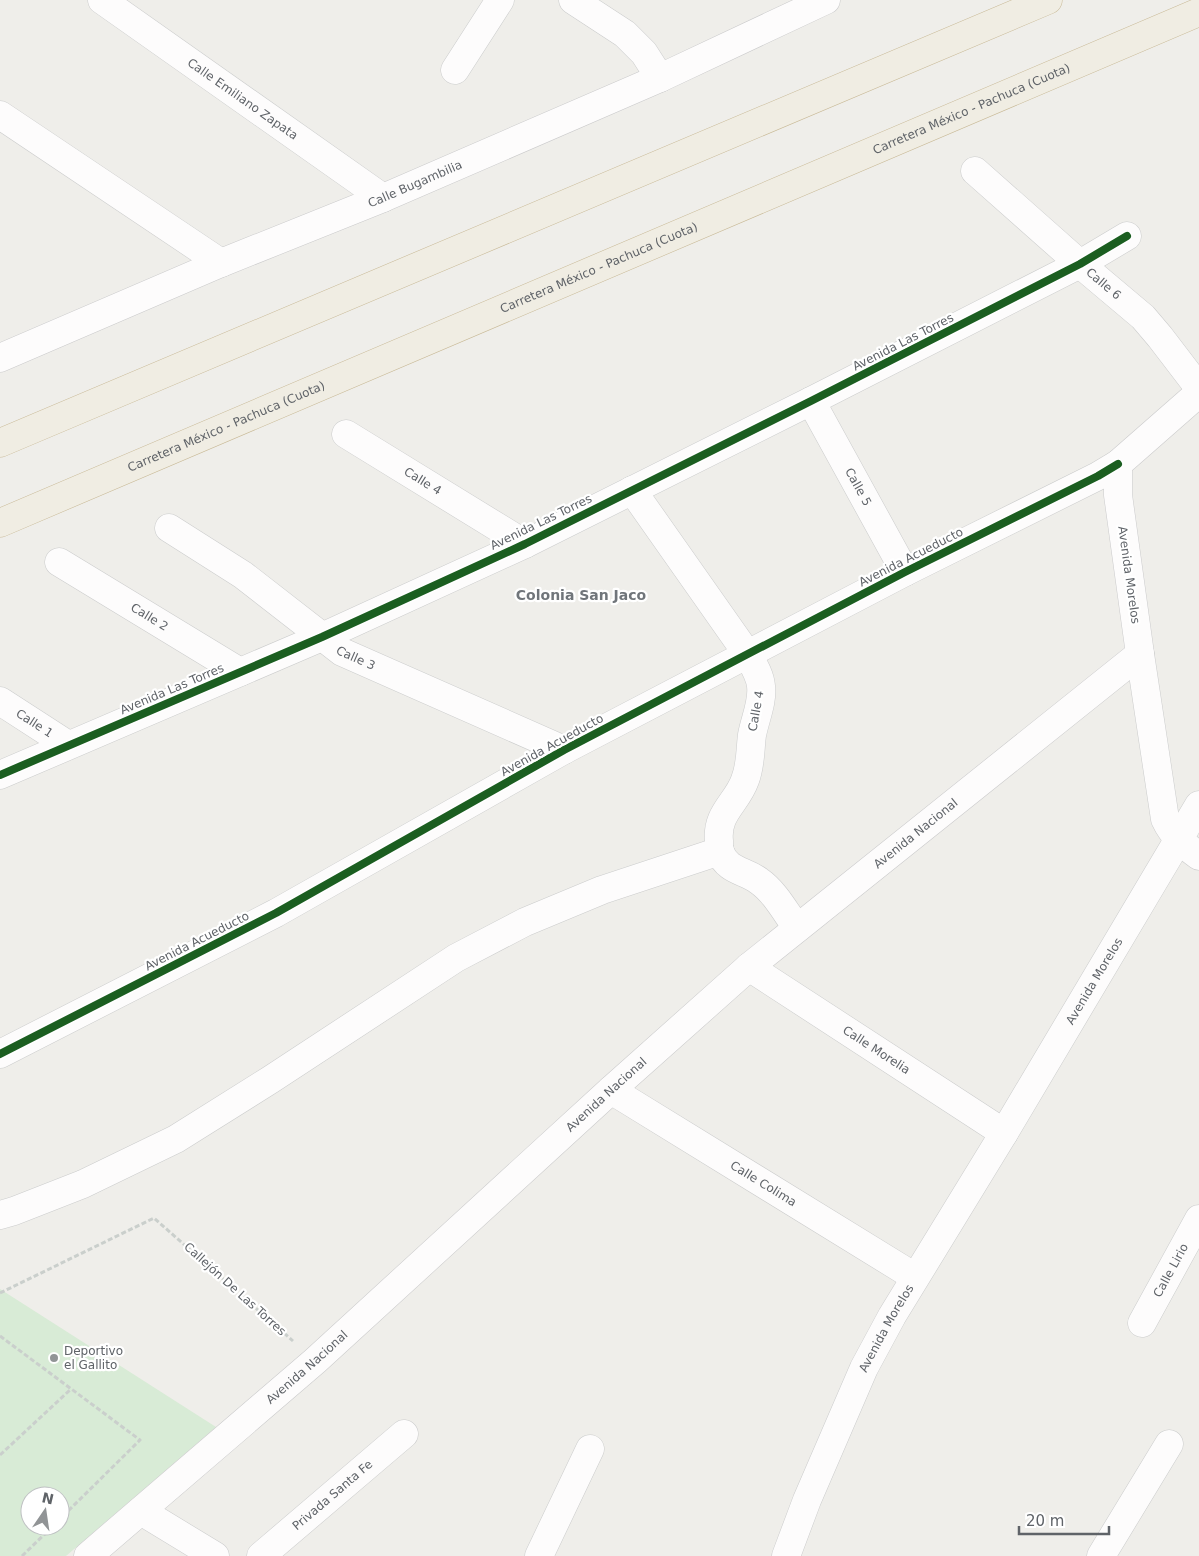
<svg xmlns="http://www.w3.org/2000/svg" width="1199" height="1556" font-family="'DejaVu Sans',sans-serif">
  <rect width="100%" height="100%" fill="#efeeea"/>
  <path fill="#d8ebd6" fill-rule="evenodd" d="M0,1289L216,1427L66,1556H0ZM30,1496H60V1526H30Z"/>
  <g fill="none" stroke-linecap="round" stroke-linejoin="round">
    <defs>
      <g id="street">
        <path id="s1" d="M102,0L383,198"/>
        <polyline points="573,0 625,34 644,53 660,78"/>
        <polyline points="455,70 500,0"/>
        <polyline points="0,115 221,263"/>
        <path id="s2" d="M975,171L1080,264L1143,317L1160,337L1199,388"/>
        <path id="s3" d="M811,401L905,572"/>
        <path id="s4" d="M346,434L525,544"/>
        <path d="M632,490L748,655C753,664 760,675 761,686C763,702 755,719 752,735C750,750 751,765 745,780C737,803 716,813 719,841C719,845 719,849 720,852C728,872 745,870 759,881C775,892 786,913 797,928"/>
        <path id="s5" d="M169,528L243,575L342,652L564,750"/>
        <path id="s6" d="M59,562L240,672"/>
        <path d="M1140,654L1165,819C1173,836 1184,845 1199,856"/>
        <path id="s7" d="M0,701L68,745"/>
        <polyline points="0,775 322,637 525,544 811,401 1080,264 1127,236"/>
        <path id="s8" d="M749,967L1004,1133"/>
        <polyline points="0,1054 276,913 564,750 905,572 1098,476 1118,464"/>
        <path id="s9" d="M611,1090L915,1277"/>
        <polyline points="0,1215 14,1211 83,1184 176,1139 270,1080 456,958 525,922 602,890 720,851"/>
        <path id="s10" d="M1142,1323L1199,1219"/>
        <polyline points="141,1511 215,1556"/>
        <path id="s11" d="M261,1556L404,1434"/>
        <polyline points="539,1556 590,1449"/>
        <path id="s12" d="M786,1556L807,1500L864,1368L892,1316L1004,1133L1199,805"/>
        <polyline points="1101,1556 1169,1444"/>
      </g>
      <g id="secondary">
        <path id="s13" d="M0,358L221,263L383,198L660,78L826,0"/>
        <path id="s14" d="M88,1556L315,1361L611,1090L749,967L1140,654L1118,495V464L1199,393"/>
      </g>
      <g id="highway">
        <polyline points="0,443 1048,0"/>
        <path id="s15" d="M0,523L1199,12"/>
      </g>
    </defs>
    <use href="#street" stroke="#cbcccc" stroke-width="29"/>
    <use href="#secondary" stroke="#cacacb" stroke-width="29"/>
    <use href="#highway" stroke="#c8b996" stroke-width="29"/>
    <g stroke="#cacfcc" stroke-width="3" stroke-dasharray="5 2.5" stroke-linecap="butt">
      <polyline points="0,1293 154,1218 293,1341"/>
      <polyline points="0,1336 140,1440 60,1519"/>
      <polyline points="0,1455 71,1389"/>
      <polyline points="22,1556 53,1526"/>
    </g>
    <use href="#street" stroke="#fdfcfc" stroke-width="28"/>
    <use href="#secondary" stroke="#fdfcfc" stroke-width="28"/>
    <use href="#highway" stroke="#f0ede3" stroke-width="28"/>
    <defs>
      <g id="cycleway">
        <polyline points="0,775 322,637 525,544 811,401 1080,264 1127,236"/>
        <polyline points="0,1054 276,913 564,750 905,572 1098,476 1118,464"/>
      </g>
    </defs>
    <use href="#cycleway" stroke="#fff" stroke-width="11"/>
    <use href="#cycleway" stroke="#1b5e20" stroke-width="8"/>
  </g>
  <circle fill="#919496" stroke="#fff" stroke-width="2" cx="54" cy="1358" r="5"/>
  <g text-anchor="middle" stroke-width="4.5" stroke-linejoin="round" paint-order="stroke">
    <g font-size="12" fill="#5f6368" stroke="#fff">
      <text dy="4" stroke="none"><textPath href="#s1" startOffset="172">Calle Emiliano Zapata</textPath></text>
      <text dy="4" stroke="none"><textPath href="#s15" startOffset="1056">Carretera México - Pachuca (Cuota)</textPath></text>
      <text dy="4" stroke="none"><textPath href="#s13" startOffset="450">Calle Bugambilia</textPath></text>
      <text dy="4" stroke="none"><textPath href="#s15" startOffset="651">Carretera México - Pachuca (Cuota)</textPath></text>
      <text dy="4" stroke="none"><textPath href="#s2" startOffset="171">Calle 6</textPath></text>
      <text transform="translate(903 342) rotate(-27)" y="4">Avenida Las Torres</text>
      <text dy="4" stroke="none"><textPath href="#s15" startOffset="246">Carretera México - Pachuca (Cuota)</textPath></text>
      <text dy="4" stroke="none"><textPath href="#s4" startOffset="90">Calle 4</textPath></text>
      <text dy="4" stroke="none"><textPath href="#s3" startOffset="98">Calle 5</textPath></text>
      <text transform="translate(541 522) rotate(-26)" y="4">Avenida Las Torres</text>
      <text transform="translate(911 557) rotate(-27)" y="4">Avenida Acueducto</text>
      <text transform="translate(1129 575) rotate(82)" y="4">Avenida Morelos</text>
      <text dy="4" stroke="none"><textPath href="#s6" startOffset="106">Calle 2</textPath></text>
      <text dy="4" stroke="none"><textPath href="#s5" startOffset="228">Calle 3</textPath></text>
      <text transform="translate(172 689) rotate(-23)" y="4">Avenida Las Torres</text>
      <text transform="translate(756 711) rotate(-80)" y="4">Calle 4</text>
      <text dy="4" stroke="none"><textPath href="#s7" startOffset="41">Calle 1</textPath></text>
      <text transform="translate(552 745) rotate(-29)" y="4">Avenida Acueducto</text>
      <text dy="4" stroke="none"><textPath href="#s14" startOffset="1099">Avenida Nacional</textPath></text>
      <text transform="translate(197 941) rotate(-27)" y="4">Avenida Acueducto</text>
      <text dy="4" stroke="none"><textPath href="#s12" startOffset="654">Avenida Morelos</textPath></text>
      <text dy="4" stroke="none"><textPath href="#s8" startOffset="152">Calle Morelia</textPath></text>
      <text dy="4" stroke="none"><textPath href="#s14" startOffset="694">Avenida Nacional</textPath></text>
      <text dy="4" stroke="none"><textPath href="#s9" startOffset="179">Calle Colima</textPath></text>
      <text dy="4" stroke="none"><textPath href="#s10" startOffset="60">Calle Lirio</textPath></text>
      <text transform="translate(235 1289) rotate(42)" y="4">Callejón De Las Torres</text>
      <text dy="4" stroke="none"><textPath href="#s12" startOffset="249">Avenida Morelos</textPath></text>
      <text dy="4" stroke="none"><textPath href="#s14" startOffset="289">Avenida Nacional</textPath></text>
      <text dy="4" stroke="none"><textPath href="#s11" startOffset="94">Privada Santa Fe</textPath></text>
    </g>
    <g font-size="12" fill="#5f6368" stroke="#fff" text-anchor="start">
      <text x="64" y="1355">Deportivo<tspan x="64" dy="14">el Gallito</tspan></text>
    </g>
    <g font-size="14" font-weight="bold" fill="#70757a" stroke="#fff">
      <text x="581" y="600">Colonia San Jaco</text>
    </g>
  </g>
  <g transform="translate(45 1511) rotate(13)"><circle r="24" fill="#ffffff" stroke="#bfc1c3"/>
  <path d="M0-4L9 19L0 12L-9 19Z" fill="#919496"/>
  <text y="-8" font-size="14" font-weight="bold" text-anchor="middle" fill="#5f6368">N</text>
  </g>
  <path d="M1019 1526v8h90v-8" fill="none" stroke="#5f6368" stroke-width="2.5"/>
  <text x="1026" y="1526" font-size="15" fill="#5f6368" stroke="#ffffff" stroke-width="4" paint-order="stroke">20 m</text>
</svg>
